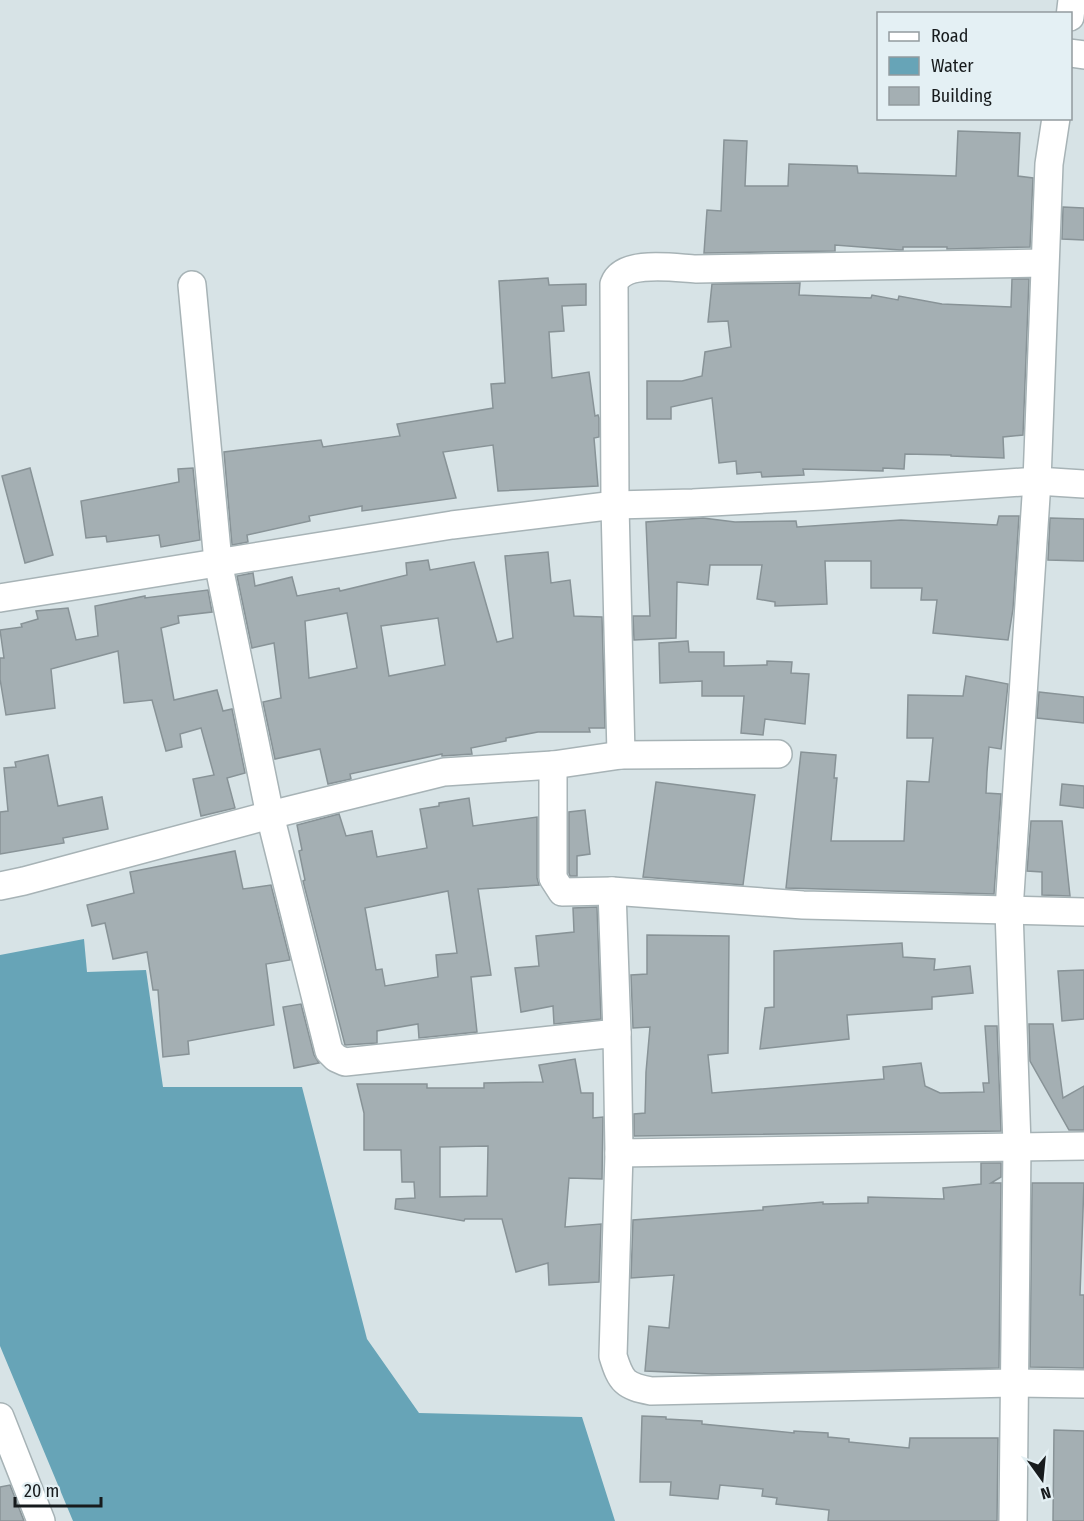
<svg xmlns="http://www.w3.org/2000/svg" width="1084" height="1521" font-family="'Fira Sans Condensed',sans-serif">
  <rect width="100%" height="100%" fill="#d7e3e6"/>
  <polygon fill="#67a4b7" points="84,939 87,972 146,970 163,1087 302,1087 367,1339 419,1413 582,1417 615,1521 73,1521 0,1346 0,955"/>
  <g fill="#a4afb3" stroke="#889397" stroke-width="1.5" fill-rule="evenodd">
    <polygon points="958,131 1020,133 1018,176 1033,178 1030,247 947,249 947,247 903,247 903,250 900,250 835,245 835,251 704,253 707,210 721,211 724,140 747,141 745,186 788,186 789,164 857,166 858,173 956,176"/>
    <polygon points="1063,207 1084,208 1084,240 1062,239"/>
    <polygon points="548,278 549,285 586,284 586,305 562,306 564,331 549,332 552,378 589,372 595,416 598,415 599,418 599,437 594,438 598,486 498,491 493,445 443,452 456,498 362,511 362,506 309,516 310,521 247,535 248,542 232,545 224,452 321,440 323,447 400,436 397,424 493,408 491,384 505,383 499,281"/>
    <polygon points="1012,279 1029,279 1023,435 1003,437 1004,458 951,456 951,455 905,454 904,469 883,468 883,471 803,469 804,475 762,477 761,472 737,474 736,461 719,463 712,398 671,407 671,419 647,419 647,381 682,381 702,376 705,352 731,347 728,321 708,322 712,284 800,283 799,295 871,298 872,295 898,300 899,296 942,304 1011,307"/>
    <polygon points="30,468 53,555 25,563 2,476"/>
    <polygon points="193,468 200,540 161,547 159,535 107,542 106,536 86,538 81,501 179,482 178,469"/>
    <polygon points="999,516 1019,516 1013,609 1008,640 933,633 937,600 921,600 922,588 871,588 871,561 825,561 827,604 775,606 775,602 757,599 762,565 710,565 708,585 677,582 676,638 634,640 633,616 650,616 646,522 703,518 735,522 796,521 797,527 901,520 997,525"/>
    <polygon points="1050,518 1084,519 1084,561 1048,560"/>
    <path d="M548,552L551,583L570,580L574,616L602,617L605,728H589L590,732H538L506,738V741L471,748L472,754L442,756V754L350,774L351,779L328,784L320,749L275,759L263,702L281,698L274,643L252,648L237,576L253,573L255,586L292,577L297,596L339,588L340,591L407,575L406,563L428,560L430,570L474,562L497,642L513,638L505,556ZM347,613L357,668L309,678L305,621ZM438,618L445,665L389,676L381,626Z"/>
    <polygon points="208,590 212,612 178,616 179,623 161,628 174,700 217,690 223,711 232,709 245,773 227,778 235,808 201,816 193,779 214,775 201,728 180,734 182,747 166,751 152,700 124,703 118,651 51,669 55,708 6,715 0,679 0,658 4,658 0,630 22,627 21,624 38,619 36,611 68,608 76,640 98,636 95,606 145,596 145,598"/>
    <polygon points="688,641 689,652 724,652 724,666 767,665 767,661 792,662 791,673 809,674 805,724 765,719 763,735 741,733 744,696 702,696 702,681 660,683 659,643"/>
    <polygon points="966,676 1008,684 1001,749 989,747 987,772 986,793 1001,794 994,894 786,888 801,752 836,755 834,778 837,778 831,841 904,841 907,781 929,782 933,738 907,738 908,695 963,696"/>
    <polygon points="1039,692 1084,697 1084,723 1037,718"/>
    <polygon points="48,755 58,806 102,797 108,829 63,838 64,843 0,854 0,812 8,811 4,768 16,767 15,762"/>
    <polygon points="656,782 755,795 743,885 643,877"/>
    <polygon points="1062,784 1084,786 1084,808 1060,805"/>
    <path d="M469,798L473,826L537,817V878L539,885L478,889L491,975L471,977L477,1032L419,1038L418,1024L377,1031V1043L345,1045L303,881L305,880L299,851L302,850L297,825L339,814L346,836L372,831L377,857L427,848L420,809L439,806V803ZM448,891L457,953L436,955L438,977L385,986L382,969L376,970L365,908Z"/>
    <polygon points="585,810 590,854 577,856 577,876 570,876 569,873 569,812"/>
    <polygon points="1031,821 1062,821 1070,896 1042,895 1042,872 1027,871"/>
    <polygon points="235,851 243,889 271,885 290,960 266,964 274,1025 188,1041 189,1054 163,1057 158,990 153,990 147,952 113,959 105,923 92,926 87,905 134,893 130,872"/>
    <polygon points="597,907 601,1019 554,1024 553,1006 521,1012 515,968 539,966 536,936 574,932 573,908"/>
    <polygon points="647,935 729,936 728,1053 708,1055 712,1093 884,1079 883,1067 921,1063 925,1086 940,1093 984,1092 983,1083 989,1083 985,1026 997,1026 1001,1131 634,1136 634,1114 645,1113 646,1072 650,1027 633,1028 631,975 647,974"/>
    <polygon points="902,943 903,957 935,959 934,970 970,966 973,993 932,997 932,1009 847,1015 849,1039 760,1049 765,1008 774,1007 774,951"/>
    <polygon points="1084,970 1084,1019 1062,1021 1058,971"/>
    <polygon points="301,1004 314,1055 319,1063 294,1068 283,1007"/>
    <polygon points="1029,1024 1053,1024 1063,1098 1084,1086 1084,1130 1069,1130 1030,1061"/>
    <path d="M575,1059L581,1093H593V1118L603,1117L602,1179L569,1178L565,1227L601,1224L599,1282L549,1285L548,1263L516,1272L502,1219H465L464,1221L395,1209L396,1199L415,1198L414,1182H402L401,1150H364V1113L357,1084H427V1088H484V1083L543,1082L539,1065ZM488,1146L487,1196L440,1197V1147Z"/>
    <polygon points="981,1163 1001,1163 1001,1177 991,1183 1001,1183 999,1368 712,1374 645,1371 649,1326 669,1328 674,1275 631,1278 633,1220 763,1210 763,1207 823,1202 823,1204 868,1203 868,1197 944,1199 943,1188 981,1184"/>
    <polygon points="1032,1183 1084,1183 1080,1295 1084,1295 1084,1368 1030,1367"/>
    <polygon points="642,1416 666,1417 666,1419 702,1421 702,1424 794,1433 794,1431 828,1433 828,1437 849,1439 849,1442 909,1448 910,1438 998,1438 997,1521 828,1521 829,1510 776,1504 777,1498 762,1496 763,1489 720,1485 718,1499 670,1495 671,1482 640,1482"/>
    <polygon points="1054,1430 1084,1431 1084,1521 1053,1521"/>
    <polygon points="10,1485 24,1521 0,1521 0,1487"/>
  </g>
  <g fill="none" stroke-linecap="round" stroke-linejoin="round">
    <defs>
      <g id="minor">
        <polyline points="1070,17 1072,0"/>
        <polyline points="1070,53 1084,55"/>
        <polyline points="192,285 218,562 270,815 329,1051 336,1058 345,1062 617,1033 619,1153 1084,1146"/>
        <polyline points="0,598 452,525 615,505 693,503 822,496 1037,481 1084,484"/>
        <path d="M621,755L615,505L614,284C623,259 674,268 696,269L1044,263"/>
        <polyline points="553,765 553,878 562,892 612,891 803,905 1084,912"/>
        <polyline points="0,886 24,881 270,815 444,772 553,765 621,755 778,754"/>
        <polyline points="612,891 617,1033"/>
        <path d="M619,1153L613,1356C621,1382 625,1386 651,1391L1013,1383L1084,1384"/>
        <polyline points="0,1417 41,1521"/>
        <polyline points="1013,1521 1017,1145 1009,910 1037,481 1049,164 1056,118"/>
      </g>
    </defs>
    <use href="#minor" stroke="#a7b3b6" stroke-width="30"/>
    <use href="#minor" stroke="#fff" stroke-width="27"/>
  </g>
  <rect x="877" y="12" width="195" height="108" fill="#e4f0f4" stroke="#929b9e" stroke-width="1.5"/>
  <rect x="889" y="32" width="30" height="9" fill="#ffffff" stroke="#929b9e" stroke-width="1.5"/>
  <text x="931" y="42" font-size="18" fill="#171b1d">Road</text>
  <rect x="889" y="57" width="30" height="18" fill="#67a4b7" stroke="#929b9e" stroke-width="1.5"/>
  <text x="931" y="72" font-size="18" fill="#171b1d">Water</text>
  <rect x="889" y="87" width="30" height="18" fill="#a4afb3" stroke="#929b9e" stroke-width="1.5"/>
  <text x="931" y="102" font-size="18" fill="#171b1d">Building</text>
  <g transform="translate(1042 1479) rotate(165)" stroke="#e4f0f4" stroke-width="4.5" paint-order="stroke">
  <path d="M0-4.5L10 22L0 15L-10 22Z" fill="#171b1d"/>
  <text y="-9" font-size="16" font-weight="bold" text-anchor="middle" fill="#171b1d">N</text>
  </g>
  <path d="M15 1497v9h86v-9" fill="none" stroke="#171b1d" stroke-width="3"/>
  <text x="24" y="1497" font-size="18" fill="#171b1d" stroke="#e4f0f4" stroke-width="4.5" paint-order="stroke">20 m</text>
</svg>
